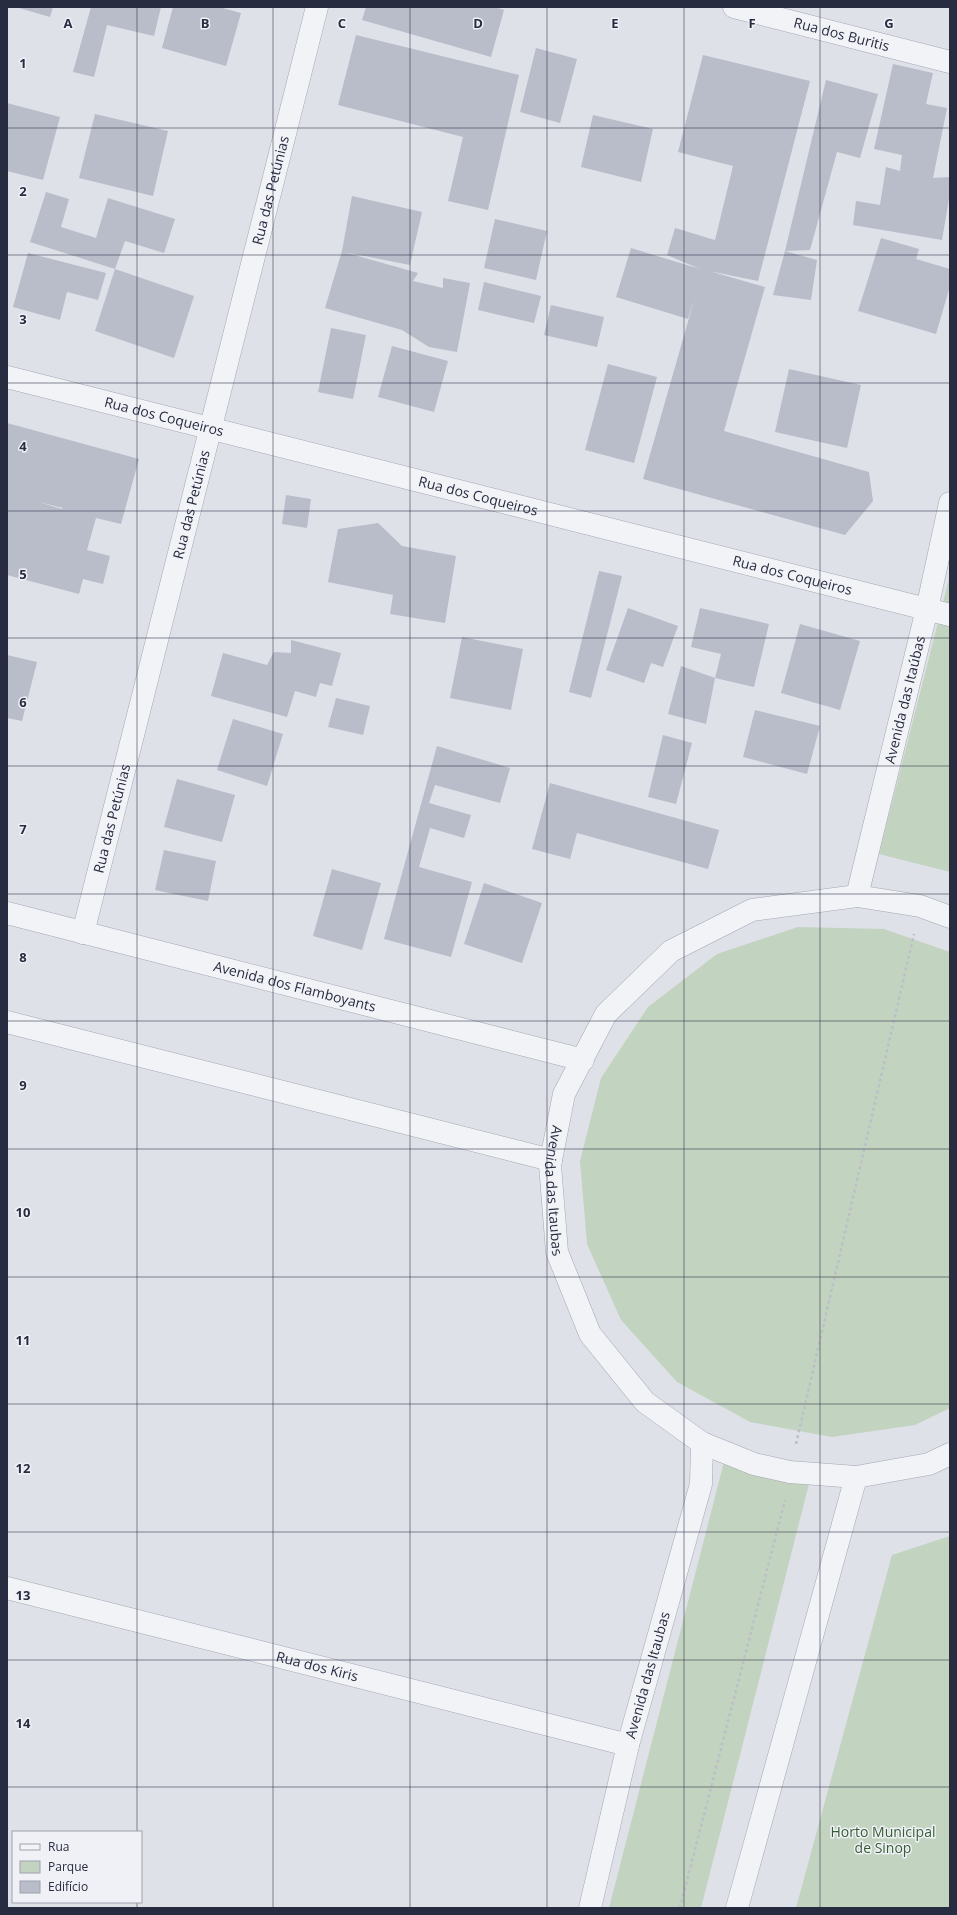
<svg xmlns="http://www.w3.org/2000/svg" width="957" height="1915" font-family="'Open Sans',sans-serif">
  <rect width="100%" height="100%" fill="#dfe1e9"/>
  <g fill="#c2d3c0">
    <polygon points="950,575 950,872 879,854"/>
    <polygon points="798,927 884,929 950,952 950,1408 915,1425 832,1437 750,1422 677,1382 621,1320 587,1244 580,1161 601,1078 648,1007 717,954"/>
    <polygon points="724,1462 809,1484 701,1908 609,1908"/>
    <polygon points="950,1536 950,1908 796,1908 892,1555"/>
  </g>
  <g fill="#b9bcc9" fill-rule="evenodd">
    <polygon points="20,7 53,7 50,17 19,8"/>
    <polygon points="91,7 161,7 154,36 107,25 94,77 73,72"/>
    <polygon points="173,7 219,7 241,13 226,66 162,48"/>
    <polygon points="366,7 494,7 504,10 491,57 362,20"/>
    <polygon points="356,35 519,75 488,210 448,201 463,137 338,105"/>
    <polygon points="536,48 577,59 560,123 520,112"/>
    <polygon points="703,55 810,81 758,281 709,271 765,287 724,431 869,472 873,501 845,535 643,479 695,297 688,319 616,297 631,248 700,269 667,255 675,228 715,240 733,166 678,152"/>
    <polygon points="893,64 933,73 926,104 947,108 933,178 950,177 950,193 942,240 853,225 856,201 880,205 886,167 900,171 902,155 874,149"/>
    <polygon points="826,80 878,94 860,158 837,152 810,250 785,251"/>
    <polygon points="7,103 60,117 43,180 7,171"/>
    <polygon points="95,114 168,131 153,196 79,178"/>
    <polygon points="593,115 653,129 641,182 581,167"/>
    <polygon points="46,192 69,199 61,227 96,238 108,198 175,219 164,253 125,241 115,269 30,242"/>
    <polygon points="352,196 422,212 410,265 344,252 418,273 413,281 443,288 443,278 470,283 457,352 429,347 402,330 325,308 342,251"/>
    <polygon points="495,219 547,231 536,280 484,268"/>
    <polygon points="881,238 919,249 916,259 950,269 950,286 936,334 858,311"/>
    <polygon points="785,251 817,260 811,300 773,295"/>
    <polygon points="28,253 106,273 98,300 67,292 60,320 13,307"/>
    <polygon points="115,269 194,296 174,358 95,331"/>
    <polygon points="484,282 541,296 534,323 478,310"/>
    <polygon points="551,305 604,317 597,347 544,335"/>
    <polygon points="331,328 366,335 353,399 318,392"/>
    <polygon points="392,346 448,361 434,412 378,397"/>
    <polygon points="608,364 657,377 634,463 585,450"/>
    <polygon points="789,369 861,385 847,448 775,432"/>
    <path d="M7,423L139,459L121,524L96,518L87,550L110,556L103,584L83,579L79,594L7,575ZM35,501L63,508L62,509Z"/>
    <polygon points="286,495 311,499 307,528 282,524"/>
    <polygon points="378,523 402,546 456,556 445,623 390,614 393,595 328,582 338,529"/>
    <polygon points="599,571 622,576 591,698 569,692"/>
    <polygon points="628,608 678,626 663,667 651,663 644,683 606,670"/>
    <polygon points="700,608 769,624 754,687 715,678 706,724 668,714 681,666 715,678 721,654 691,647"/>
    <polygon points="800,624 860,641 840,710 781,693"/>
    <polygon points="462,637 523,649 511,710 450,698"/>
    <polygon points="291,640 341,653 332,686 320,683 316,697 295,691 287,717 211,696 223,653 267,665 274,652 291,653"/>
    <polygon points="7,655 37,662 22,721 7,718"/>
    <polygon points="336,698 370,706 363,735 328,727"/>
    <polygon points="755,710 820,726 807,774 743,757"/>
    <polygon points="233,719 283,734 267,786 217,770"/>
    <polygon points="663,735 692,743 676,804 648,797"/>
    <polygon points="437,746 510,768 500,803 435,785 429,803 471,815 464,838 430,828 419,867 472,882 451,957 384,939"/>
    <polygon points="177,779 235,795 222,842 164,827"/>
    <polygon points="550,783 719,830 708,869 577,833 570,859 532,849"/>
    <polygon points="164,850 216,861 208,901 155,890"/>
    <polygon points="332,869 381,883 362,950 313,936"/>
    <polygon points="484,883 542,903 522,963 464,944"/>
  </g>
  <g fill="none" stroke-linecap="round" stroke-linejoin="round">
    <defs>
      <g id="minor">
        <path id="s1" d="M734,7L950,62"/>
        <path id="s2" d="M7,377L950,615"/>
        <path id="s3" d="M83,933L317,7"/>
        <path id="s4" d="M7,1588L628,1745"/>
      </g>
      <g id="tertiary">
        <path id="s5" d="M857,896L927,609L950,503"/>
        <path id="s6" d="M7,913L583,1060"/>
        <path id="s7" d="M950,917L920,906L857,896L752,910L671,951L606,1014L564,1094L550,1165L557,1252L590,1334L645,1402L702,1443L754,1464L790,1472L856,1477L929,1464L950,1454"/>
        <polyline points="7,1022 551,1160"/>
        <path id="s8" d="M590,1908L628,1745L701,1484L702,1443"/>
        <polyline points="737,1908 856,1477"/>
      </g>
    </defs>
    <use href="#minor" stroke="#a4a7b3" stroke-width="23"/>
    <use href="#tertiary" stroke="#a4a7b3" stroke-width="23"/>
    <g stroke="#bdbfc8" stroke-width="2.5" stroke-dasharray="3 3" stroke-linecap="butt">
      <polyline points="796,1444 914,934"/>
      <polyline points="680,1908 785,1500"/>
    </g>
    <use href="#minor" stroke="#f2f3f7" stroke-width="22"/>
    <use href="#tertiary" stroke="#f2f3f7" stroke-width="22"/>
  </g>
  <path fill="none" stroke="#282c41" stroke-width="1" stroke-opacity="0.55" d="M137,7V1832M273,7V1908M410,7V1908M547,7V1908M684,7V1908M820,7V1908M7,128H950M7,255H950M7,383H950M7,511H950M7,638H950M7,766H950M7,894H950M7,1021H950M7,1149H950M7,1277H950M7,1404H950M7,1532H950M7,1660H950M7,1787H950M137,1902V1908"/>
  <g text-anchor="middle" stroke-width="3" stroke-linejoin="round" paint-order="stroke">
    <g font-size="14" fill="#282c41" stroke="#eff1f6">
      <text dy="5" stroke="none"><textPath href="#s1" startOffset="111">Rua dos Buritis</textPath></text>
      <text dy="5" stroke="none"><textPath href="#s3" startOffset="766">Rua das Petúnias</textPath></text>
      <text dy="5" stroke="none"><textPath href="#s2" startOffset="162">Rua dos Coqueiros</textPath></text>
      <text dy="5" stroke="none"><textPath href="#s2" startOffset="486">Rua dos Coqueiros</textPath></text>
      <text dy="5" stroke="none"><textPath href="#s3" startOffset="442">Rua das Petúnias</textPath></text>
      <text dy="5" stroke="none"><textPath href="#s2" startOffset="810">Rua dos Coqueiros</textPath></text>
      <text dy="5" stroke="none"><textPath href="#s5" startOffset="202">Avenida das Itaúbas</textPath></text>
      <text dy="5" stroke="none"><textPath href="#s3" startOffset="118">Rua das Petúnias</textPath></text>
      <text dy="5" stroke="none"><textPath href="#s6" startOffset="297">Avenida dos Flamboyants</textPath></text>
      <text dy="5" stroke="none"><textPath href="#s7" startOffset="571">Avenida das Itaubas</textPath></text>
      <text dy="5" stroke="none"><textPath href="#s4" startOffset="320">Rua dos Kiris</textPath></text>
      <text dy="5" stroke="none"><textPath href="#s8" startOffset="240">Avenida das Itaubas</textPath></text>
    </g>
    <g font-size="14" fill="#355d35" stroke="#eff1f6">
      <text x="883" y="1837">Horto Municipal<tspan x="883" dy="16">de Sinop</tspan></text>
    </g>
  </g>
  <g font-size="13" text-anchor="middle" font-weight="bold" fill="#282c41" stroke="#eff1f6" stroke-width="3" stroke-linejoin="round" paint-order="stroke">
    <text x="68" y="28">A</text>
    <text x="205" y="28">B</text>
    <text x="342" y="28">C</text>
    <text x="478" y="28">D</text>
    <text x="615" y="28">E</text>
    <text x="752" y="28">F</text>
    <text x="889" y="28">G</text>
    <text x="23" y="68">1</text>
    <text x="23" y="196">2</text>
    <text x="23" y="324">3</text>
    <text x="23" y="451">4</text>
    <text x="23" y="579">5</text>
    <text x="23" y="707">6</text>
    <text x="23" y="834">7</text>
    <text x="23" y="962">8</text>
    <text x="23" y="1090">9</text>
    <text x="23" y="1217">10</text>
    <text x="23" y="1345">11</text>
    <text x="23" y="1473">12</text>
    <text x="23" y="1600">13</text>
    <text x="23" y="1728">14</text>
  </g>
  <rect width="957" height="1915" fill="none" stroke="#282c41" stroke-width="16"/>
  <rect x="12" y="1831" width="130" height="72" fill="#eff1f6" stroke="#9fa2ae"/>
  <rect x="20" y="1844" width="20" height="6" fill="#f2f3f7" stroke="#9fa2ae"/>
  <text x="48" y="1851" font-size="12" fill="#282c41">Rua</text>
  <rect x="20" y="1861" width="20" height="12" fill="#c2d3c0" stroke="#9fa2ae"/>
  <text x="48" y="1871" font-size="12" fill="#282c41">Parque</text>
  <rect x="20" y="1881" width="20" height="12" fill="#b9bcc9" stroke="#9fa2ae"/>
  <text x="48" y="1891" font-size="12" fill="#282c41">Edifício</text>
</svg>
